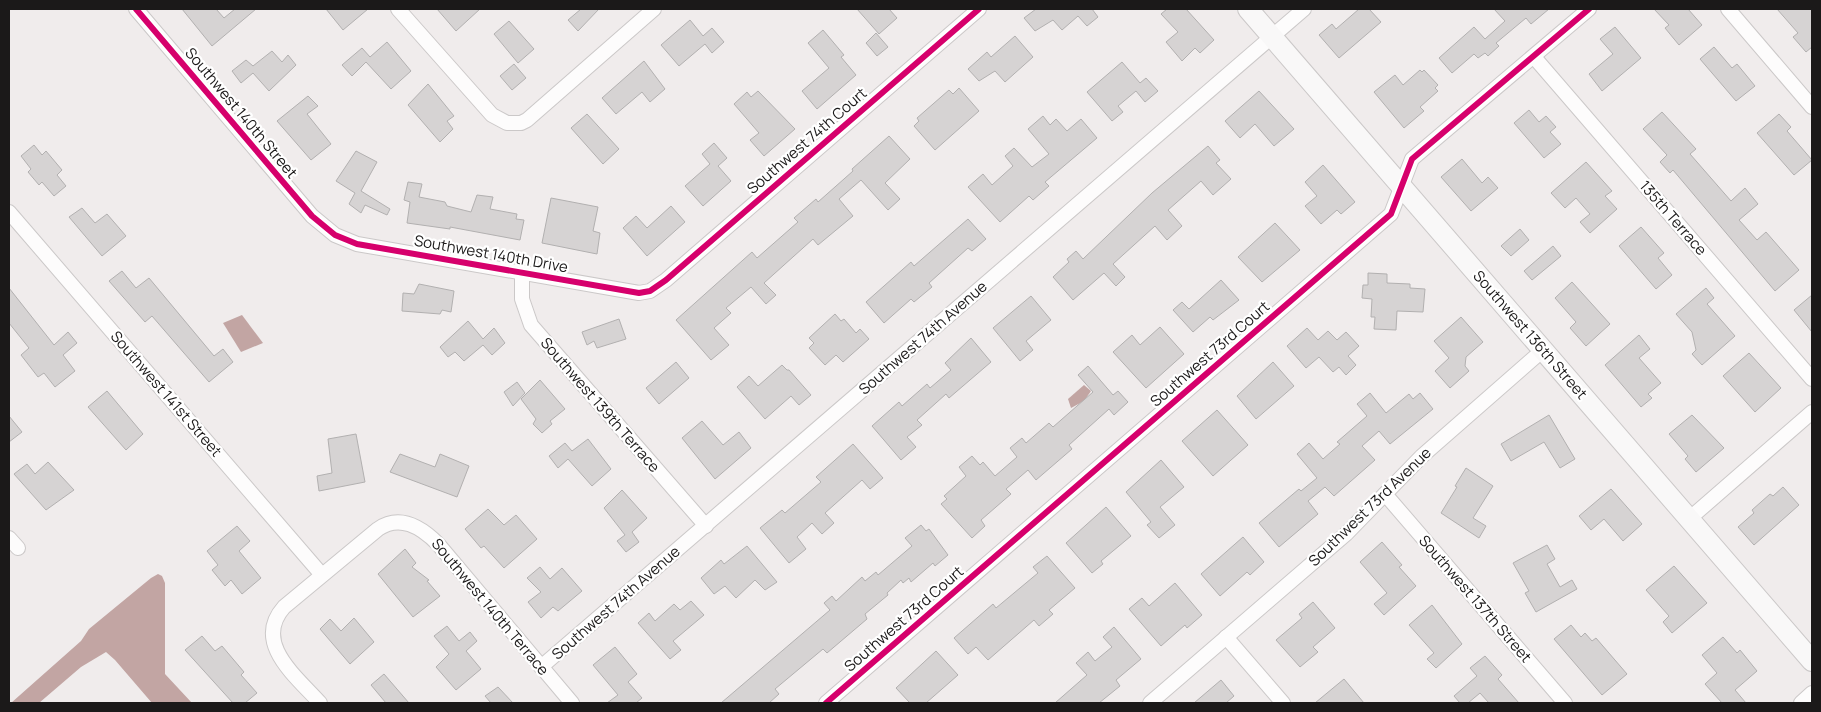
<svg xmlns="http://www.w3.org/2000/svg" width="1821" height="712" font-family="Manrope,sans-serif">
  <rect width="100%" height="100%" fill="#f0ecec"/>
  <g fill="#c2a5a3">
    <polygon points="242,315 263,343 241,352 223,323"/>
    <polygon points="1084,385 1091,391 1084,401 1071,408 1068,399"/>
    <polygon points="158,574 162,576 165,583 165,674 192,703 152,703 115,660 106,652 81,667 39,703 11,703 81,641 89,629 151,578"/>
  </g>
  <g fill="#d6d3d3" stroke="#b2b0b0">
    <polygon points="182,9 216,9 224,18 235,9 256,9 212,46"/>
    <polygon points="326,9 368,9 343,30"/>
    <polygon points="437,9 480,9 456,31"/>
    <polygon points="581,9 599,9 578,31 568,20"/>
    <polygon points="857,9 889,9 897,18 879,34"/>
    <polygon points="1036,9 1092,9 1098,17 1087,26 1078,16 1062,30 1053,20 1035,31 1024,18"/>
    <polygon points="1167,9 1186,9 1214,40 1200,53 1195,48 1182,61 1166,42 1178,32 1161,14"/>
    <polygon points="1359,9 1369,9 1381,22 1339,58 1319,35 1332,24 1336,29"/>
    <polygon points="1494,9 1549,9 1531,24 1526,18 1496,43 1499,46 1488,56 1485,53 1478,58 1474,54 1452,73 1439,58 1474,27 1485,39 1505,21"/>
    <polygon points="1654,9 1688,9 1702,25 1679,45 1665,28 1669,25"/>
    <polygon points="1777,9 1812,9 1812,47 1806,52 1793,37 1798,33"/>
    <polygon points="690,20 703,36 712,28 724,42 712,53 705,44 679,66 661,45"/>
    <polygon points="509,21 534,49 518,63 494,34"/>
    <polygon points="1615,27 1641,58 1602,91 1589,74 1613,54 1600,39"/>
    <polygon points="823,30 844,55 841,57 856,75 817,109 802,91 829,68 808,43"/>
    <polygon points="876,33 888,47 877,56 866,43"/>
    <polygon points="1015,36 1033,57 1005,82 995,71 979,81 968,69 987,52 991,57"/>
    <polygon points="387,42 411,71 391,89 366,62 352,76 342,65 362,48 370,57"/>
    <polygon points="1714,47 1732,68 1737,64 1755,86 1736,101 1700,59"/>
    <polygon points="272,51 282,62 288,55 296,65 269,91 253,73 241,83 232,71 246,60 253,66"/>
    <polygon points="644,61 665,89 650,102 642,92 616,114 602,98"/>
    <polygon points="1122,62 1140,83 1146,78 1158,91 1145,102 1136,91 1118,106 1123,112 1112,121 1087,92"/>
    <polygon points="514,64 526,78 512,90 500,76"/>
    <polygon points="1420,70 1422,72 1424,70 1438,85 1435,88 1438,91 1420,107 1424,111 1404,128 1374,92 1395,75 1403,85"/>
    <polygon points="428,84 454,116 447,121 453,129 440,142 408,105"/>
    <polygon points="959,88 979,111 935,150 914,126 919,121 917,118 949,90 953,94"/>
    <polygon points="758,91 795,129 764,156 750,140 759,133 734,104 747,92 751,97"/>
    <polygon points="1259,91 1294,129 1274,146 1255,124 1240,138 1225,121"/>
    <polygon points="308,96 318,106 307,114 331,144 311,160 277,121"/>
    <polygon points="1529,110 1539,122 1546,116 1556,127 1550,132 1561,144 1544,158 1514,123"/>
    <polygon points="1662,112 1696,149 1690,154 1731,201 1745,188 1758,204 1739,220 1757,240 1766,232 1799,270 1775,291 1673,170 1670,173 1660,162 1667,155 1643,129"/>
    <polygon points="587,114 619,149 603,164 571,128"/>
    <polygon points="1779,114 1791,127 1787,131 1812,160 1794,175 1757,133"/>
    <polygon points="1043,116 1050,125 1056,119 1067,131 1081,119 1097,138 1045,182 1049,186 1033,200 1029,196 1000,222 968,187 983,174 992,185 1013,166 1005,156 1014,148 1032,167 1049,154 1028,129"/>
    <polygon points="889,136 910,159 885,183 900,199 888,210 861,180 839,199 853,216 818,245 813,239 764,283 776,295 766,304 751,287 726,308 731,313 714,328 729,345 711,360 676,320 752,252 757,258 798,222 794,218 816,199 818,202 853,171 852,169"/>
    <polygon points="714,143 727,158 718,166 731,181 703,206 685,186 710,164 702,154"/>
    <polygon points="34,145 42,155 46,151 62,170 57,175 66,186 54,196 42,182 39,185 28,172 31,169 21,156"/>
    <polygon points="1208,146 1220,160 1216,163 1231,179 1213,195 1201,181 1168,210 1182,226 1167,240 1155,226 1113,264 1125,277 1116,286 1104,273 1073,300 1053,277 1069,262 1067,259 1076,251 1083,259 1152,193"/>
    <polygon points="356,151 377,162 361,191 390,209 387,215 365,205 361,213 349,204 355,193 336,181"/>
    <polygon points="1462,159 1482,183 1488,177 1498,188 1471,211 1441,177"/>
    <polygon points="1586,162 1612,191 1605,196 1617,209 1590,233 1580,222 1590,214 1576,198 1565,208 1551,193"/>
    <polygon points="1323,165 1355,202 1341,214 1337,210 1321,224 1305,206 1317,196 1305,182"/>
    <polygon points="408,182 422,184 419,197 445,202 447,206 471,212 477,195 493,197 490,209 517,214 516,219 524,220 520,240 450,227 450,229 407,223 410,202 404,200"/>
    <polygon points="551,198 598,207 593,231 600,233 597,254 542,243"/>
    <polygon points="671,206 685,222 647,256 623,228 636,216 647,228"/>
    <polygon points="82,208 95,223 107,214 126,236 102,256 69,217"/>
    <polygon points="968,219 986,239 972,251 968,248 929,283 932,287 914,302 911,299 884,323 866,302 911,262 914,266"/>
    <polygon points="1275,223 1300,250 1262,282 1238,257"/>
    <polygon points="1641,227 1664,253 1658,258 1672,275 1656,289 1619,246"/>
    <polygon points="1520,229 1529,240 1511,256 1501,246"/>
    <polygon points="1553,246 1561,256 1532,280 1524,271"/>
    <polygon points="122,271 136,288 149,278 214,356 223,349 233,362 209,382 152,316 145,322 109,281"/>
    <polygon points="1368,273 1387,274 1387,283 1410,284 1410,288 1425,289 1423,312 1397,311 1396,330 1374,329 1375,317 1371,317 1372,299 1362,298 1363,285 1368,285"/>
    <polygon points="1221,280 1239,300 1213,320 1210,317 1193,332 1173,310 1182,302 1189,309"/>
    <polygon points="1572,282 1610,324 1586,346 1570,328 1576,322 1555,298"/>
    <polygon points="419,284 454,291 451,312 442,310 440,314 402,311 403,293 414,294"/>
    <polygon points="9,288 54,345 68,332 77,343 63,355 75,371 55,387 44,373 38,377 21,355 29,348 9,323"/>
    <polygon points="1706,288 1714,298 1707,304 1735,336 1702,365 1692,354 1696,350 1692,332 1676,314"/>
    <polygon points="1812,295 1812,332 1794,310"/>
    <polygon points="1031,296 1051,320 1026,341 1033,350 1020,361 993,328"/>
    <polygon points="835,314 841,321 844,319 856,333 860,329 869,339 843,362 836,355 825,365 809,348 814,343 809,338"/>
    <polygon points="1461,317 1483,342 1466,357 1465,366 1469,371 1450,388 1435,371 1449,358 1434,341"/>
    <polygon points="619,319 626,339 597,348 594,341 587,345 582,332"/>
    <polygon points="468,321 483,339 494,328 505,343 492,355 483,345 464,361 455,352 448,357 440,347"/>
    <polygon points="1160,327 1184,354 1146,388 1113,352 1132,335 1140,345"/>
    <polygon points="1307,328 1318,340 1328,331 1337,340 1346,332 1359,346 1348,356 1356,365 1346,375 1339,367 1333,372 1319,357 1306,368 1287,346"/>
    <polygon points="1639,335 1650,349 1639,358 1661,383 1648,394 1652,398 1641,407 1605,365"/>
    <polygon points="971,338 991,362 949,398 946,394 917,420 922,425 907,437 916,447 901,460 872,426 899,402 902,406 927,384 930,388 951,370 945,363"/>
    <polygon points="1749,353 1781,388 1755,412 1723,376"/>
    <polygon points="676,362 689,378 659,404 646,388"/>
    <polygon points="1273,362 1294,386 1256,419 1237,396"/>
    <polygon points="782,365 787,370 789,370 811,395 799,405 791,396 765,419 737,387 749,376 758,386"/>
    <polygon points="1088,366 1113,395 1118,391 1128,402 1114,415 1109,409 1069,445 1072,449 1036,480 1028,470 1006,489 1011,494 981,520 985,526 972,538 941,504 947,499 944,496 966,476 959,467 972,456 980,465 983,462 995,476 1017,457 1010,448 1022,438 1026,443 1049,423 1053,427 1093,392 1078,375"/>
    <polygon points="540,380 565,409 550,421 552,424 542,433 533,424 536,419 521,399"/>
    <polygon points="517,382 525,393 513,406 504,392"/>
    <polygon points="107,391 143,434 126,450 88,407"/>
    <polygon points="1370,393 1386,413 1409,394 1413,399 1420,393 1433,409 1390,444 1379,431 1362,446 1375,460 1334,496 1325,487 1308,501 1318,514 1279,547 1259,523 1299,489 1301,491 1317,478 1297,454 1309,443 1323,459 1340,444 1337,442 1367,416 1357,404"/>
    <polygon points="1217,410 1248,445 1213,476 1182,441"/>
    <polygon points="1549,415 1575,459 1560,468 1544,442 1511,461 1501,444"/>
    <polygon points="1692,415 1724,448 1696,472 1685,459 1688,456 1669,434"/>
    <polygon points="9,416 22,432 9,442"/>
    <polygon points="702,421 723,445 739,432 751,448 715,479 682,438"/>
    <polygon points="356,434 365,482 319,491 317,476 332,473 328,439"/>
    <polygon points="588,439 611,469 592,486 568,459 558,468 549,456 565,443 572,451"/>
    <polygon points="853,444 883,478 870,489 862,480 825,513 834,523 822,534 812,523 797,537 806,549 789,563 760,528 782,510 785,513 821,482 816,477"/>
    <polygon points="400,454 435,467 440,454 469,466 457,497 390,472"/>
    <polygon points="1161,460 1184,487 1160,507 1175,525 1159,538 1147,525 1151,522 1126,492"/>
    <polygon points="48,462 74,490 46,510 14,474 27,464 35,474"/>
    <polygon points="1466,468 1493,486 1473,518 1486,526 1479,538 1441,513 1457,487 1455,486"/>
    <polygon points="1783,487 1799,505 1754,545 1738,527 1754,513 1752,510 1770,494 1773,496"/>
    <polygon points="1611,489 1642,524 1623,541 1604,519 1591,530 1579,516"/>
    <polygon points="622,490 647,518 632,532 639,542 626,552 617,541 625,535 604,508"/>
    <polygon points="1106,507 1131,536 1101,561 1103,564 1092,573 1066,543"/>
    <polygon points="488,509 504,525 516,515 537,539 504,568 484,546 481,548 465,529"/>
    <polygon points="921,525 926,531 929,529 948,555 935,566 933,563 911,582 909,578 903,583 901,580 887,593 888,595 865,614 867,619 827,653 823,649 775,689 779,694 769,703 721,703 830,610 824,603 832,596 836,601 862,577 865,581 876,572 878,575 912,546 905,538"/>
    <polygon points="237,526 250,541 239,551 261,578 242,594 231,580 225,586 212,570 218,565 207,551"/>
    <polygon points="1243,537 1264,562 1250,575 1247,572 1220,596 1201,574"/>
    <polygon points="1382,542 1402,565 1399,567 1416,586 1384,615 1374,604 1387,593 1360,562"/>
    <polygon points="1547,545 1555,559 1547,564 1560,587 1572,580 1577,589 1536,612 1525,593 1529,591 1513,563"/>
    <polygon points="747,546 777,582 765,590 755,580 736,598 725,586 714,594 701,578 721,560 724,564"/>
    <polygon points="405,549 416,563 412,567 429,580 427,581 440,596 413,617 378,574"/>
    <polygon points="1047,556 1075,588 1049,610 1053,614 1039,626 1034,620 988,660 976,647 968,654 954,638 993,604 996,608 1038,573 1033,567"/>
    <polygon points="1674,566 1707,603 1672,633 1663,622 1669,616 1646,590"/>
    <polygon points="540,567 550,579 562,568 582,591 558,611 553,607 541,618 528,602 541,592 527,578"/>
    <polygon points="1175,583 1202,615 1187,628 1185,625 1161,646 1129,609 1142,598 1149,606"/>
    <polygon points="691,601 704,615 673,641 681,650 670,659 638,623 649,613 655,621 674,604 680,610"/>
    <polygon points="1313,602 1335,628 1313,647 1318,652 1300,667 1276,640 1302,618 1299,614"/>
    <polygon points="1432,605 1462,644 1436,668 1427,659 1434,653 1409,625"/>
    <polygon points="354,618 374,642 350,664 320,629 330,619 341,631"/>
    <polygon points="1571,625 1581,637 1585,633 1592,641 1596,638 1627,674 1602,695 1554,639"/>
    <polygon points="447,626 459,641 470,632 477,641 466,651 481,669 456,690 436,667 449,654 434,636"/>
    <polygon points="1114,627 1141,659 1116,680 1120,686 1099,703 1055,703 1087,675 1076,663 1088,652 1095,661 1112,647 1103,637"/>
    <polygon points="202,636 215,651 222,646 244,672 241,675 257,693 245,703 233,703 185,650"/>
    <polygon points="1723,637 1737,653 1740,650 1757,671 1735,690 1746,703 1722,703 1705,684 1717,673 1702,655"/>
    <polygon points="615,647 637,674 628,682 642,698 636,703 607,703 618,695 593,665"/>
    <polygon points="936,651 958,675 926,703 910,703 896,688"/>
    <polygon points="1485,656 1502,675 1498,679 1519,703 1489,703 1480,693 1468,703 1460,703 1454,696 1477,676 1470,668"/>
    <polygon points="384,674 409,703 386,703 371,685"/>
    <polygon points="1344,679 1364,703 1315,703"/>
    <polygon points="1221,680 1234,696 1226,703 1194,703"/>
    <polygon points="498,687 513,703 491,703 485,696"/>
  </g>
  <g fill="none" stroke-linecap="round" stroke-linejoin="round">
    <defs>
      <g id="street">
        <polyline points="136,9 312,216 335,235 357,244 639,293 650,291 666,280 979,9"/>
        <polyline points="398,9 492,115 507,123 521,123 527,120 654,9"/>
        <polyline points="1728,9 1812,107"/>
        <polyline points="1534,57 1812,379"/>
        <polyline points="9,212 322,575"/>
        <polyline points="522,272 522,299 531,325 706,526"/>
        <polyline points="1385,494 1565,703"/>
        <polyline points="1689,519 1812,412"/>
        <polyline points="9,538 18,548"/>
        <polyline points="1226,637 1283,703"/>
        <polyline points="541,667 1304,9"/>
        <path d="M320,703C297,677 252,643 284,607L378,529C400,514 421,527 438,544L572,703"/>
        <polyline points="826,703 1391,214 1412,159 1589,9"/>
        <polyline points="1150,703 1346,534 1422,456 1543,350"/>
        <polyline points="1801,703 1812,693"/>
      </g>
      <polyline id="secondary" points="1248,9 1812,661"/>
    </defs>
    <use href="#street" stroke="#cbc8c8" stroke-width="16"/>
    <use href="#secondary" stroke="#cbc8c8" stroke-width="22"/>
    <use href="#street" stroke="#fdfcfc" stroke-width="14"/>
    <use href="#secondary" stroke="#f9f8f8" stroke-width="20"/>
    <defs>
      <g id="cycleway">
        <polyline points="136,9 312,216 335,235 357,244 639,293 650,291 666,280 979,9"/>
        <polyline points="826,703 1391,214 1412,159 1589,9"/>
      </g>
    </defs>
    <use href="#cycleway" stroke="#fff" stroke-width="9"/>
    <use href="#cycleway" stroke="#d6006c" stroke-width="6"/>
  </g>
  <g text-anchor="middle" stroke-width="4.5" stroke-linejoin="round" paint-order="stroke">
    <g font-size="15" fill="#1b1919" stroke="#fff">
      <text transform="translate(241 113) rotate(50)" y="5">Southwest 140th Street</text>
      <text transform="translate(807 141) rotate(-41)" y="5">Southwest 74th Court</text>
      <text transform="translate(1673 218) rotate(49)" y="5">135th Terrace</text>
      <text transform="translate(491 254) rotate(10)" y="5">Southwest 140th Drive</text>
      <text transform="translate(1530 335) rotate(49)" y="5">Southwest 136th Street</text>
      <text transform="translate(923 338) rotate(-41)" y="5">Southwest 74th Avenue</text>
      <text transform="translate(1210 354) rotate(-41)" y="5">Southwest 73rd Court</text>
      <text transform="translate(166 394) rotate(49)" y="5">Southwest 141st Street</text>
      <text transform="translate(600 405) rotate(49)" y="5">Southwest 139th Terrace</text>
      <text transform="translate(1370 507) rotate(-44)" y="5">Southwest 73rd Avenue</text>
      <text transform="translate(1475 599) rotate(49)" y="5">Southwest 137th Street</text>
      <text transform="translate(616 603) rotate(-41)" y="5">Southwest 74th Avenue</text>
      <text transform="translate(490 607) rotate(50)" y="5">Southwest 140th Terrace</text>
      <text transform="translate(904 619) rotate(-41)" y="5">Southwest 73rd Court</text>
    </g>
  </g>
  <rect width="1821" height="712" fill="none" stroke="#1b1919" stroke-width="20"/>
</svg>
